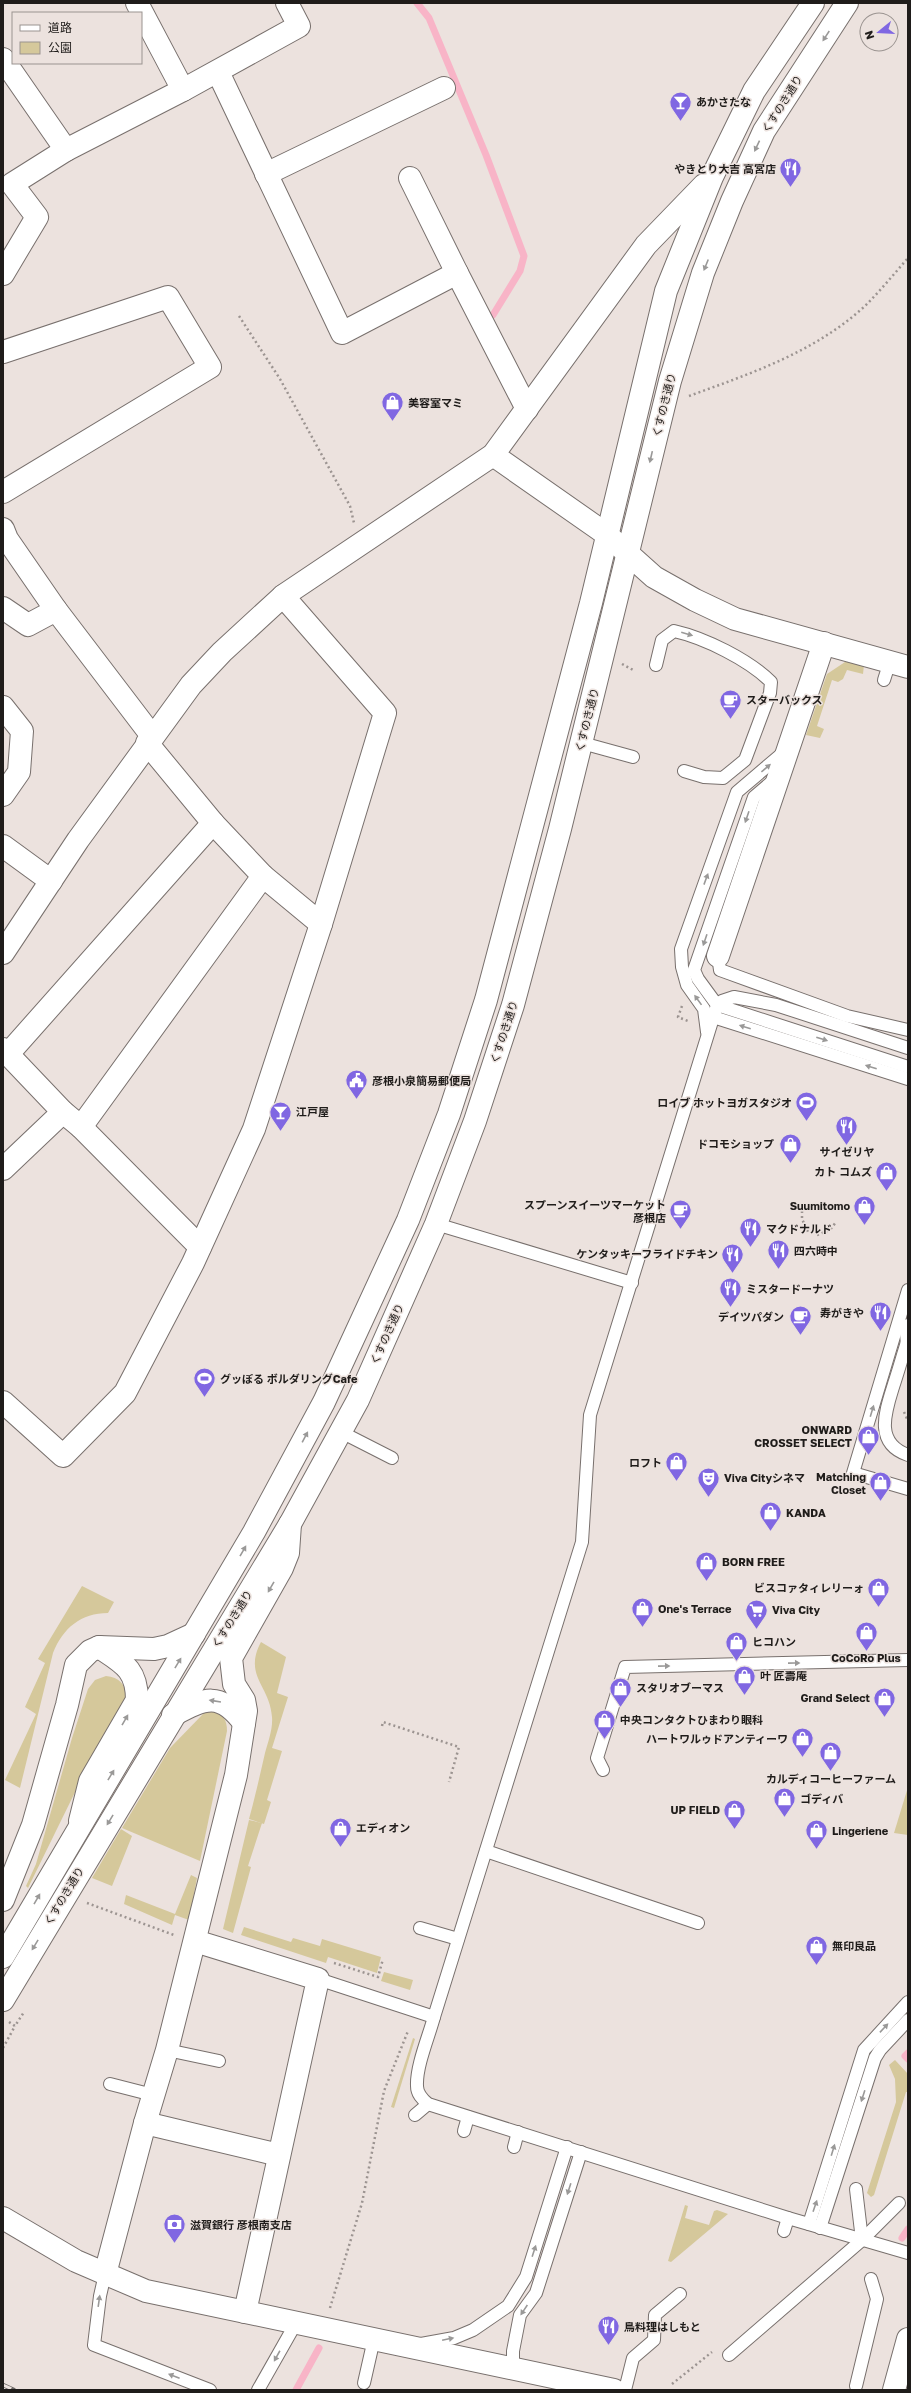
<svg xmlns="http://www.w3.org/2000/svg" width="911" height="2393" font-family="'Golos Text','Noto Sans JP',sans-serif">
  <rect width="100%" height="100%" fill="#ece2de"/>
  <g fill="#d5c89b">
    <polygon points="848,660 864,665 863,674 847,670 843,679 838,682 832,680 817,726 824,729 820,738 806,735 827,674"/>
    <path d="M82,1586L114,1602L108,1613C81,1613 63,1628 53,1653L20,1788L5,1780L36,1714L25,1707L45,1663L38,1659Z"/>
    <path d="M261,1642L286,1657L277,1693L288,1697L272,1748L282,1751L267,1800L271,1802L264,1824L249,1819C255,1797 260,1775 265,1753C268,1742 273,1729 272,1717C270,1685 243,1676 261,1642Z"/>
    <path d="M106,1676C123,1678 128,1688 124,1704L81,1780L28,1888L26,1886L36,1864L72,1738L88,1689L95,1680Z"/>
    <path d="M211,1711C223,1713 227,1720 227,1731L200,1861L122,1828L170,1748L204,1713Z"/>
    <polygon points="908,1787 908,1835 894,1833"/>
    <polygon points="249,1820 262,1823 248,1866 251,1867 233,1933 223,1929"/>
    <polygon points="121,1829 132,1836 112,1886 92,1878"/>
    <polygon points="191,1875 197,1878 189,1920 175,1915 172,1925 124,1904 126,1895 175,1914"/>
    <polygon points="244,1927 291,1942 293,1938 320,1946 322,1939 381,1957 377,1973 328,1957 326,1963 241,1935"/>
    <polygon points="384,1972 413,1980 410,1990 381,1981"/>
    <polygon points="413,2038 415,2039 394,2108 391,2107"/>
    <polygon points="895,2060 908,2074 908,2092 906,2092 874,2195 871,2197 867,2193 896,2102 895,2079 889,2065"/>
    <polygon points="685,2205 688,2206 685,2218 709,2225 714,2211 717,2210 728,2214 671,2262 668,2261"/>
  </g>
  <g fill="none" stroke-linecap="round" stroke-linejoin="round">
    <g stroke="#f8b4c7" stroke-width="7">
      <polyline points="417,3 429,18 486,155 524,256 520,271 493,315"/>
      <polyline points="908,2053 905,2056 908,2059"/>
      <polyline points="902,2238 908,2229"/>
      <polyline points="296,2390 319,2348"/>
    </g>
    <defs>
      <g id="lane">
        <path d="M656,665L662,640L674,631C705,638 749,660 771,682L770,693L745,760L723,778L704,777L684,771"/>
        <polyline points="884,680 890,661"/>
        <polyline points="582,743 633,757"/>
        <path d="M774,780L754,797L694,970L698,979L717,1005L590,1415L582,1542L434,2017C429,2036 416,2066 417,2086C417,2094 422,2099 428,2104L788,2218L908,2253"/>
        <polyline points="718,956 720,970 847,1016 908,1030"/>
        <polyline points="717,1005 908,1067"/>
        <polyline points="717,1005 722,1001 734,997 776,1005 908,1048"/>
        <polyline points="707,1015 908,1079"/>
        <polyline points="707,1032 704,1009 687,985 682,967 681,949 737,792 784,752"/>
        <polyline points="436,1224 632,1283"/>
        <polyline points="908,1290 853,1473 908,1489"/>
        <path d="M908,1339C903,1354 899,1369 894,1384C886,1410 873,1443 908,1455"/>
        <polyline points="907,1346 906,1332 908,1325"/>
        <polyline points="341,1432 392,1458"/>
        <polyline points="603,1770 597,1758 625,1667 908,1660"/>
        <polyline points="486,1851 698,1923"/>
        <polyline points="420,1928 458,1939"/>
        <polyline points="318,1979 434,2017"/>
        <polyline points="167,2050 219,2061"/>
        <polyline points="110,2084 153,2095"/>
        <polyline points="415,2115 428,2104"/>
        <polyline points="464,2131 468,2117"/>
        <polyline points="514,2147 518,2132"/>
        <polyline points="856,2189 862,2240"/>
        <polyline points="809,2224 864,2050 908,2002"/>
        <polyline points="820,2228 875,2058 880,2050 908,2020"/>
        <polyline points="784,2231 788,2218"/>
        <polyline points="105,2274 100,2296 94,2345 210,2390"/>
        <polyline points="421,2344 454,2338 473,2330 508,2306 526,2277 567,2147"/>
        <polyline points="729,2355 862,2240 899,2203"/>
        <polyline points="513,2369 513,2351 520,2315 536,2293 581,2152"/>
        <polyline points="364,2383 374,2339"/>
        <polyline points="856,2386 877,2299 871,2279"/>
        <polyline points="258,2390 296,2323"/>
        <polyline points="625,2390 633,2358 654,2340 655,2315 680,2294"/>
      </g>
      <g id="street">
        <polyline points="137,3 183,90"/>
        <polyline points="3,59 66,150 183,90 299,26 287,3"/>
        <polyline points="218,72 342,333 457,273 410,178"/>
        <polyline points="266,174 444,88"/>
        <polyline points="457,273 527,409"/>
        <polyline points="3,274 37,217 12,184 66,150"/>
        <polyline points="3,352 168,297 210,367 3,492"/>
        <polyline points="3,529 7,539 56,610 28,625 3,608"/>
        <polyline points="56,610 152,736"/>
        <polyline points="3,707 22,731 19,772 3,795"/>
        <polyline points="3,846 51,881"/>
        <polyline points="263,876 321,924 385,713 283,596"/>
        <polyline points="718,956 824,643"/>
        <polyline points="3,1049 63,1112 81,1127 263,876 213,823 147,743"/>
        <polyline points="8,1054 213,823"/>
        <polyline points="81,1127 200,1247"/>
        <polyline points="3,1169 63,1112"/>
        <polyline points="3,1402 63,1456 125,1393 193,1263 254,1129 321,924"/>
        <path d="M173,1715C205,1698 220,1691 244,1723"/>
        <path d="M80,1821L90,1781L137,1700C137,1669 123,1663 99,1647"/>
        <polyline points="3,1900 33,1825 67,1705 76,1665 90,1651 99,1647 154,1649 168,1646 194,1634"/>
        <polyline points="195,1941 318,1979 245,2312"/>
        <polyline points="145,2123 279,2155"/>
        <polyline points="105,2274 145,2123 167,2050 236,1775 246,1711 244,1700 234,1684 231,1658 282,1568 288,1553 290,1524"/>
        <polyline points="894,2390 908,2339"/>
      </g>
      <g id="secondary">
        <polyline points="493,455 606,534 654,577 695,600 735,619 908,667"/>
        <polyline points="3,953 78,840 191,685 222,652 283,596 493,455 646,245 704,185"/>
        <polyline points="3,1957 254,1532 324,1402 408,1220 449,1114 486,1000 591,603 666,291 712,177 754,91 813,3"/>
        <polyline points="3,2000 290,1524 358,1400 436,1224 475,1121 513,1005 560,829 670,381 703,273 732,201 764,131 847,3"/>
        <polyline points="3,2218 76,2261 146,2291 614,2390"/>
      </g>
    </defs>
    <use href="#lane" stroke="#78706d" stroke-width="14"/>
    <use href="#street" stroke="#78706d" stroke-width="24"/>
    <use href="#secondary" stroke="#78706d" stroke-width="24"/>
    <g stroke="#9c9491" stroke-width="2.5" stroke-dasharray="2 3" stroke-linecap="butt">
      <polyline points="239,316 280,379 350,506 354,523"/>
      <path d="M689,396C752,373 815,352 865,306C880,291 894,274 908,258"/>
      <polyline points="622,664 635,671"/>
      <polyline points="682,1006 678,1017 688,1021"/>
      <polyline points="802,1211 802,1219 808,1232"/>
      <polyline points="817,1235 830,1230 836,1222"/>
      <polyline points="904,1412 908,1421"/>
      <polyline points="382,1726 383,1722 459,1747 449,1782"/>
      <polyline points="87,1903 174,1935"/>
      <polyline points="334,1963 378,1977 383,1959"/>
      <polyline points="9,2022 15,2026 24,2012"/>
      <polyline points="3,2048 15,2026"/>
      <polyline points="330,2308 362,2203 384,2091 408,2031"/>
      <polyline points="672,2384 712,2352"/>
    </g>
    <use href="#lane" stroke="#fff" stroke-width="12"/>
    <use href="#street" stroke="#fff" stroke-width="22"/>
    <use href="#secondary" stroke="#fff" stroke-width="22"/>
    <defs>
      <polyline id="rail" points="3,2385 14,2390"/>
    </defs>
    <use href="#rail" stroke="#6c6664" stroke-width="4.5"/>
    <use href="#rail" stroke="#ece2de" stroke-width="3" stroke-dasharray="9" stroke-linecap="butt"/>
  </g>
  <defs><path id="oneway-solid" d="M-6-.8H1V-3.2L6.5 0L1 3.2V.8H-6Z"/></defs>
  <g fill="#9a9998">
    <use href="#oneway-solid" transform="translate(826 36) rotate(123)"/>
    <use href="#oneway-solid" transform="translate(757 146) rotate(115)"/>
    <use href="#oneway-solid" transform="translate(706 265) rotate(112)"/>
    <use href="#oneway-solid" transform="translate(651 457) rotate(103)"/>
    <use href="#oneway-solid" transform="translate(687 634) rotate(16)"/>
    <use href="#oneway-solid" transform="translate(766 768) rotate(-40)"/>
    <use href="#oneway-solid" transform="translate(747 817) rotate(109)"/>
    <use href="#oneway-solid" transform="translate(706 879) rotate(-70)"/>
    <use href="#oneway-solid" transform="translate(705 940) rotate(109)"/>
    <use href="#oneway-solid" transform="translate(698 1000) rotate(-126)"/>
    <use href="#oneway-solid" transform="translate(745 1027) rotate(-163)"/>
    <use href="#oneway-solid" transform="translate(822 1039) rotate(18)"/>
    <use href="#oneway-solid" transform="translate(871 1067) rotate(-162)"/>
    <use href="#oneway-solid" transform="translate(872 1411) rotate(-73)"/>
    <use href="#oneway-solid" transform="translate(305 1437) rotate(-62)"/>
    <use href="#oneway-solid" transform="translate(243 1551) rotate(-60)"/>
    <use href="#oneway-solid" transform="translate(271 1587) rotate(120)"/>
    <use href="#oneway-solid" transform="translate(178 1663) rotate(-59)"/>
    <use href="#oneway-solid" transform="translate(794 1663) rotate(-1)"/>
    <use href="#oneway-solid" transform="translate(664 1666) rotate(-1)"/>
    <use href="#oneway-solid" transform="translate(215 1701) rotate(-171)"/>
    <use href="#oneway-solid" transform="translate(125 1720) rotate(-60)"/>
    <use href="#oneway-solid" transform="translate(111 1775) rotate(-59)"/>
    <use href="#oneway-solid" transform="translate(110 1820) rotate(121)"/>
    <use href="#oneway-solid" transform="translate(37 1899) rotate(-60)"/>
    <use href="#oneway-solid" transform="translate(35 1945) rotate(121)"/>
    <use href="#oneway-solid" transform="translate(884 2028) rotate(-47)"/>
    <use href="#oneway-solid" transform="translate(863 2096) rotate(108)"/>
    <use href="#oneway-solid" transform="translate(833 2150) rotate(-73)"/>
    <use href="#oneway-solid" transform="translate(569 2189) rotate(108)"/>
    <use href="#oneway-solid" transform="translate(815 2206) rotate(-71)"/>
    <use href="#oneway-solid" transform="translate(534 2251) rotate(-72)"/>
    <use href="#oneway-solid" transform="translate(99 2301) rotate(-82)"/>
    <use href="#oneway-solid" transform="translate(524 2310) rotate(124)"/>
    <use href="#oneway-solid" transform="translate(448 2339) rotate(-12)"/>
    <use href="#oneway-solid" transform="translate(277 2356) rotate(119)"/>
    <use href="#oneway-solid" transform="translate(174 2376) rotate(-159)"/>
  </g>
  <defs>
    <symbol id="bar-pin" viewBox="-11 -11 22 30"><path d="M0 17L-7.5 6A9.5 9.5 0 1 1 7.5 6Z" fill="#8067e2" stroke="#ece2de"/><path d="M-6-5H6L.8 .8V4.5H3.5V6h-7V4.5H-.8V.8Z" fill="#fff"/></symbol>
    <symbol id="restaurant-pin" viewBox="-11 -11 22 30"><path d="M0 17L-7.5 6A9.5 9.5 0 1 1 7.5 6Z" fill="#8067e2" stroke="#ece2de"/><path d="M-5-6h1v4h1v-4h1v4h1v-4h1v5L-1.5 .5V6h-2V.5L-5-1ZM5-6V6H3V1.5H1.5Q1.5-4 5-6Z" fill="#fff"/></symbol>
    <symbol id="shop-pin" viewBox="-11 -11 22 30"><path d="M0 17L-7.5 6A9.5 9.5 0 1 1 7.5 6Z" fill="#8067e2" stroke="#ece2de"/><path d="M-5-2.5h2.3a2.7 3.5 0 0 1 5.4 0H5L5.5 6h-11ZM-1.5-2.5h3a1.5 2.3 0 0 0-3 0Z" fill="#fff"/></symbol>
    <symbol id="cafe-pin" viewBox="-11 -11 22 30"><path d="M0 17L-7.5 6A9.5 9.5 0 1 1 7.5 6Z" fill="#8067e2" stroke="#ece2de"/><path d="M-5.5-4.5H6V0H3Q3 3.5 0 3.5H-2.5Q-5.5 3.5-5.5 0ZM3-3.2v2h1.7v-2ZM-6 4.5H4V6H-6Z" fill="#fff"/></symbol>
    <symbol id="civic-pin" viewBox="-11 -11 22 30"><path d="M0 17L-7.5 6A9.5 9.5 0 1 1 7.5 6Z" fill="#8067e2" stroke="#ece2de"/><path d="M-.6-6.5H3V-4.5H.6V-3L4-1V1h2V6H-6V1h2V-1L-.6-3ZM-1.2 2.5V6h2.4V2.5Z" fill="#fff"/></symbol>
    <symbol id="stadium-pin" viewBox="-11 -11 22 30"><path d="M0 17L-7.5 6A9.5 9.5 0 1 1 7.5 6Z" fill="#8067e2" stroke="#ece2de"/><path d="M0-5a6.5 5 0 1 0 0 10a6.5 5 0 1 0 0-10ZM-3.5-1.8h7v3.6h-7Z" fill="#fff"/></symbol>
    <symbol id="theatre-pin" viewBox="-11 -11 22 30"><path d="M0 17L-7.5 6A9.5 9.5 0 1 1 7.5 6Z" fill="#8067e2" stroke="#ece2de"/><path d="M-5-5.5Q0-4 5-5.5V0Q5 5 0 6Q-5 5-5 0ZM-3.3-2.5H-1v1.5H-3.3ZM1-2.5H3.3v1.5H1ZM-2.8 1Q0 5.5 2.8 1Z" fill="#fff"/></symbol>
    <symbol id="supermarket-pin" viewBox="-11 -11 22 30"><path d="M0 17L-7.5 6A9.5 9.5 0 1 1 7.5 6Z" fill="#8067e2" stroke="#ece2de"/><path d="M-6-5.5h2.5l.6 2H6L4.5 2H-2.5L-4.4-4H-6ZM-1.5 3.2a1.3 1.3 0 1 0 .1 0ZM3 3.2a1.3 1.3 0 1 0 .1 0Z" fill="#fff"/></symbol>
    <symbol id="bank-pin" viewBox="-11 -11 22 30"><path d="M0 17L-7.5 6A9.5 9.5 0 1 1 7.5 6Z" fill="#8067e2" stroke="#ece2de"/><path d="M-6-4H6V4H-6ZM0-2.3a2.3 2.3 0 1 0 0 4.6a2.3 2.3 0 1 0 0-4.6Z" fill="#fff"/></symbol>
  </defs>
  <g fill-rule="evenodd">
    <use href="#bar-pin" x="668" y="90" width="25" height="34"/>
    <use href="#restaurant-pin" x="778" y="156" width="25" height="34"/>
    <use href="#shop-pin" x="380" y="390" width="25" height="34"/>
    <use href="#cafe-pin" x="718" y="688" width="25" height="34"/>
    <use href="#civic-pin" x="344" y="1068" width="25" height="34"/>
    <use href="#stadium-pin" x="794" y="1090" width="25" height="34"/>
    <use href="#bar-pin" x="268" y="1100" width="25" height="34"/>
    <use href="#restaurant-pin" x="834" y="1114" width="25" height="34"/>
    <use href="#shop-pin" x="778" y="1132" width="25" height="34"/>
    <use href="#shop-pin" x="874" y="1160" width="25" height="34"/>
    <use href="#shop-pin" x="852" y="1194" width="25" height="34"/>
    <use href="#cafe-pin" x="668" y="1198" width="25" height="34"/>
    <use href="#restaurant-pin" x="738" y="1216" width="25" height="34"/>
    <use href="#restaurant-pin" x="766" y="1238" width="25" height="34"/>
    <use href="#restaurant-pin" x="720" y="1242" width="25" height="34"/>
    <use href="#restaurant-pin" x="718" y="1276" width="25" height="34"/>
    <use href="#restaurant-pin" x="868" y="1300" width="25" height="34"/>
    <use href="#cafe-pin" x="788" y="1304" width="25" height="34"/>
    <use href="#stadium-pin" x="192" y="1366" width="25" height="34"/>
    <use href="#shop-pin" x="856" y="1424" width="25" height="34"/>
    <use href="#shop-pin" x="664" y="1450" width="25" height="34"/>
    <use href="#theatre-pin" x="696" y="1466" width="25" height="34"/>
    <use href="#shop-pin" x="868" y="1470" width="25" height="34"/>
    <use href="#shop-pin" x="758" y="1500" width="25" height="34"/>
    <use href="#shop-pin" x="694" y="1550" width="25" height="34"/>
    <use href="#shop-pin" x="866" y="1576" width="25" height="34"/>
    <use href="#shop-pin" x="630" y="1596" width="25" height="34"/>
    <use href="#supermarket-pin" x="744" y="1598" width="25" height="34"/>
    <use href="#shop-pin" x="854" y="1620" width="25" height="34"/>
    <use href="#shop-pin" x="724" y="1630" width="25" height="34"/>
    <use href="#shop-pin" x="732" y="1664" width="25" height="34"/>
    <use href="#shop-pin" x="608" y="1676" width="25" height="34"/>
    <use href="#shop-pin" x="872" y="1686" width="25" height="34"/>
    <use href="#shop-pin" x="592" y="1708" width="25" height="34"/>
    <use href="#shop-pin" x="790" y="1726" width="25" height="34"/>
    <use href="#shop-pin" x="818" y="1740" width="25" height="34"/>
    <use href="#shop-pin" x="772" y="1786" width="25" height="34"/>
    <use href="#shop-pin" x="722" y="1798" width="25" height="34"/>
    <use href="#shop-pin" x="328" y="1816" width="25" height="34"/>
    <use href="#shop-pin" x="804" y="1818" width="25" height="34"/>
    <use href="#shop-pin" x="804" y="1934" width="25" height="34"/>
    <use href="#bank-pin" x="162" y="2212" width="25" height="34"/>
    <use href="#restaurant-pin" x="596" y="2314" width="25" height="34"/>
  </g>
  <g text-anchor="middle" stroke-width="3" stroke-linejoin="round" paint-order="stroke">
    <g font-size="11" font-weight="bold" fill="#1f1c1a" stroke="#ece2de" text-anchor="start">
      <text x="696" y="106">あかさたな</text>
      <text x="776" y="173" text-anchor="end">やきとり大吉 高宮店</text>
      <text x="408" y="407">美容室マミ</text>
      <text x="746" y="704">スターバックス</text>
      <text x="372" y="1085">彦根小泉簡易郵便局</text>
      <text x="792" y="1107" text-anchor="end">ロイブ ホットヨガスタジオ</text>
      <text x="296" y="1116">江戸屋</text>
      <text x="774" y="1148" text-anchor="end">ドコモショップ</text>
      <text x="847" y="1156" text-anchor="middle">サイゼリヤ</text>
      <text x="872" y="1176" text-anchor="end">カト コムズ</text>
      <text x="666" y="1209" text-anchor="end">スプーンスイーツマーケット<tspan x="666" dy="13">彦根店</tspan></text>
      <text x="850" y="1210" text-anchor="end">Suumitomo</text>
      <text x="766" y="1233">マクドナルド</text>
      <text x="794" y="1255">四六時中</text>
      <text x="718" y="1258" text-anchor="end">ケンタッキーフライドチキン</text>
      <text x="746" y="1293">ミスタードーナツ</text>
      <text x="864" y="1317" text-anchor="end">寿がきや</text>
      <text x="784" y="1321" text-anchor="end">デイツパダン</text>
      <text x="220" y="1383">グッぽる ボルダリングCafe</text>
      <text x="852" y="1434" text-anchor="end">ONWARD<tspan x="852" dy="13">CROSSET SELECT</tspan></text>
      <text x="662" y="1467" text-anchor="end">ロフト</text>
      <text x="866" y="1481" text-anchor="end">Matching<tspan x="866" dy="13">Closet</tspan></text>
      <text x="724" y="1482">Viva Cityシネマ</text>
      <text x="786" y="1517">KANDA</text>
      <text x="722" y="1566">BORN FREE</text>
      <text x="864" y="1592" text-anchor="end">ビスコァタィレリーォ</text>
      <text x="658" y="1613">One's Terrace</text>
      <text x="772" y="1614">Viva City</text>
      <text x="752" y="1646">ヒコハン</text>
      <text x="866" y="1662" text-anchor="middle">CoCoRo Plus</text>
      <text x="760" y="1680">叶 匠壽庵</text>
      <text x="636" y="1692">スタリオブーマス</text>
      <text x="870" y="1702" text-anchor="end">Grand Select</text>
      <text x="620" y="1724">中央コンタクトひまわり眼科</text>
      <text x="788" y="1743" text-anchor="end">ハートワルゥドアンティーワ</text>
      <text x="831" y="1783" text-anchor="middle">カルディコーヒーファーム</text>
      <text x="800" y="1803">ゴディバ</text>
      <text x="720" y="1814" text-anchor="end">UP FIELD</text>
      <text x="356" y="1832">エディオン</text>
      <text x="832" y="1835">Lingeriene</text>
      <text x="832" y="1950">無印良品</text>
      <text x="190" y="2229">滋賀銀行 彦根南支店</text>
      <text x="624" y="2331">鳥料理はしもと</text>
    </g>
    <g font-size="11" fill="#1f1c1a" stroke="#ece2de">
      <text transform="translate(782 104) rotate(-58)" y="4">くすのき通り</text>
      <text transform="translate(664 405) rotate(-76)" y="4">くすのき通り</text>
      <text transform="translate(587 720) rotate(-76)" y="4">くすのき通り</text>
      <text transform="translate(504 1032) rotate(-72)" y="4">くすのき通り</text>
      <text transform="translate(387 1334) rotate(-66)" y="4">くすのき通り</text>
      <text transform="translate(232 1619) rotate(-58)" y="4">くすのき通り</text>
      <text transform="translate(64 1896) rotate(-59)" y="4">くすのき通り</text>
    </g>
  </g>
  <rect width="911" height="2393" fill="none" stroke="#1f1c1a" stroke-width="8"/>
  <rect x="12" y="12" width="130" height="52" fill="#ece2de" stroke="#9a9390"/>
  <rect x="20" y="25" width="20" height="6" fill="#ffffff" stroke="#9a9390"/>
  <text x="48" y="32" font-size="12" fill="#1f1c1a">道路</text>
  <rect x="20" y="42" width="20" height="12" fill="#d5c89b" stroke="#9a9390"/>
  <text x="48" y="52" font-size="12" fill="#1f1c1a">公園</text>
  <g transform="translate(879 32) rotate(252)"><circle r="19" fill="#ece2de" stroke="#9a9390"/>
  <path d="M0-3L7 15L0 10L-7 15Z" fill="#8067e2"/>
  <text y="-6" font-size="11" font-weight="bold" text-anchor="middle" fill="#1f1c1a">N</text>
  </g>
</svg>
